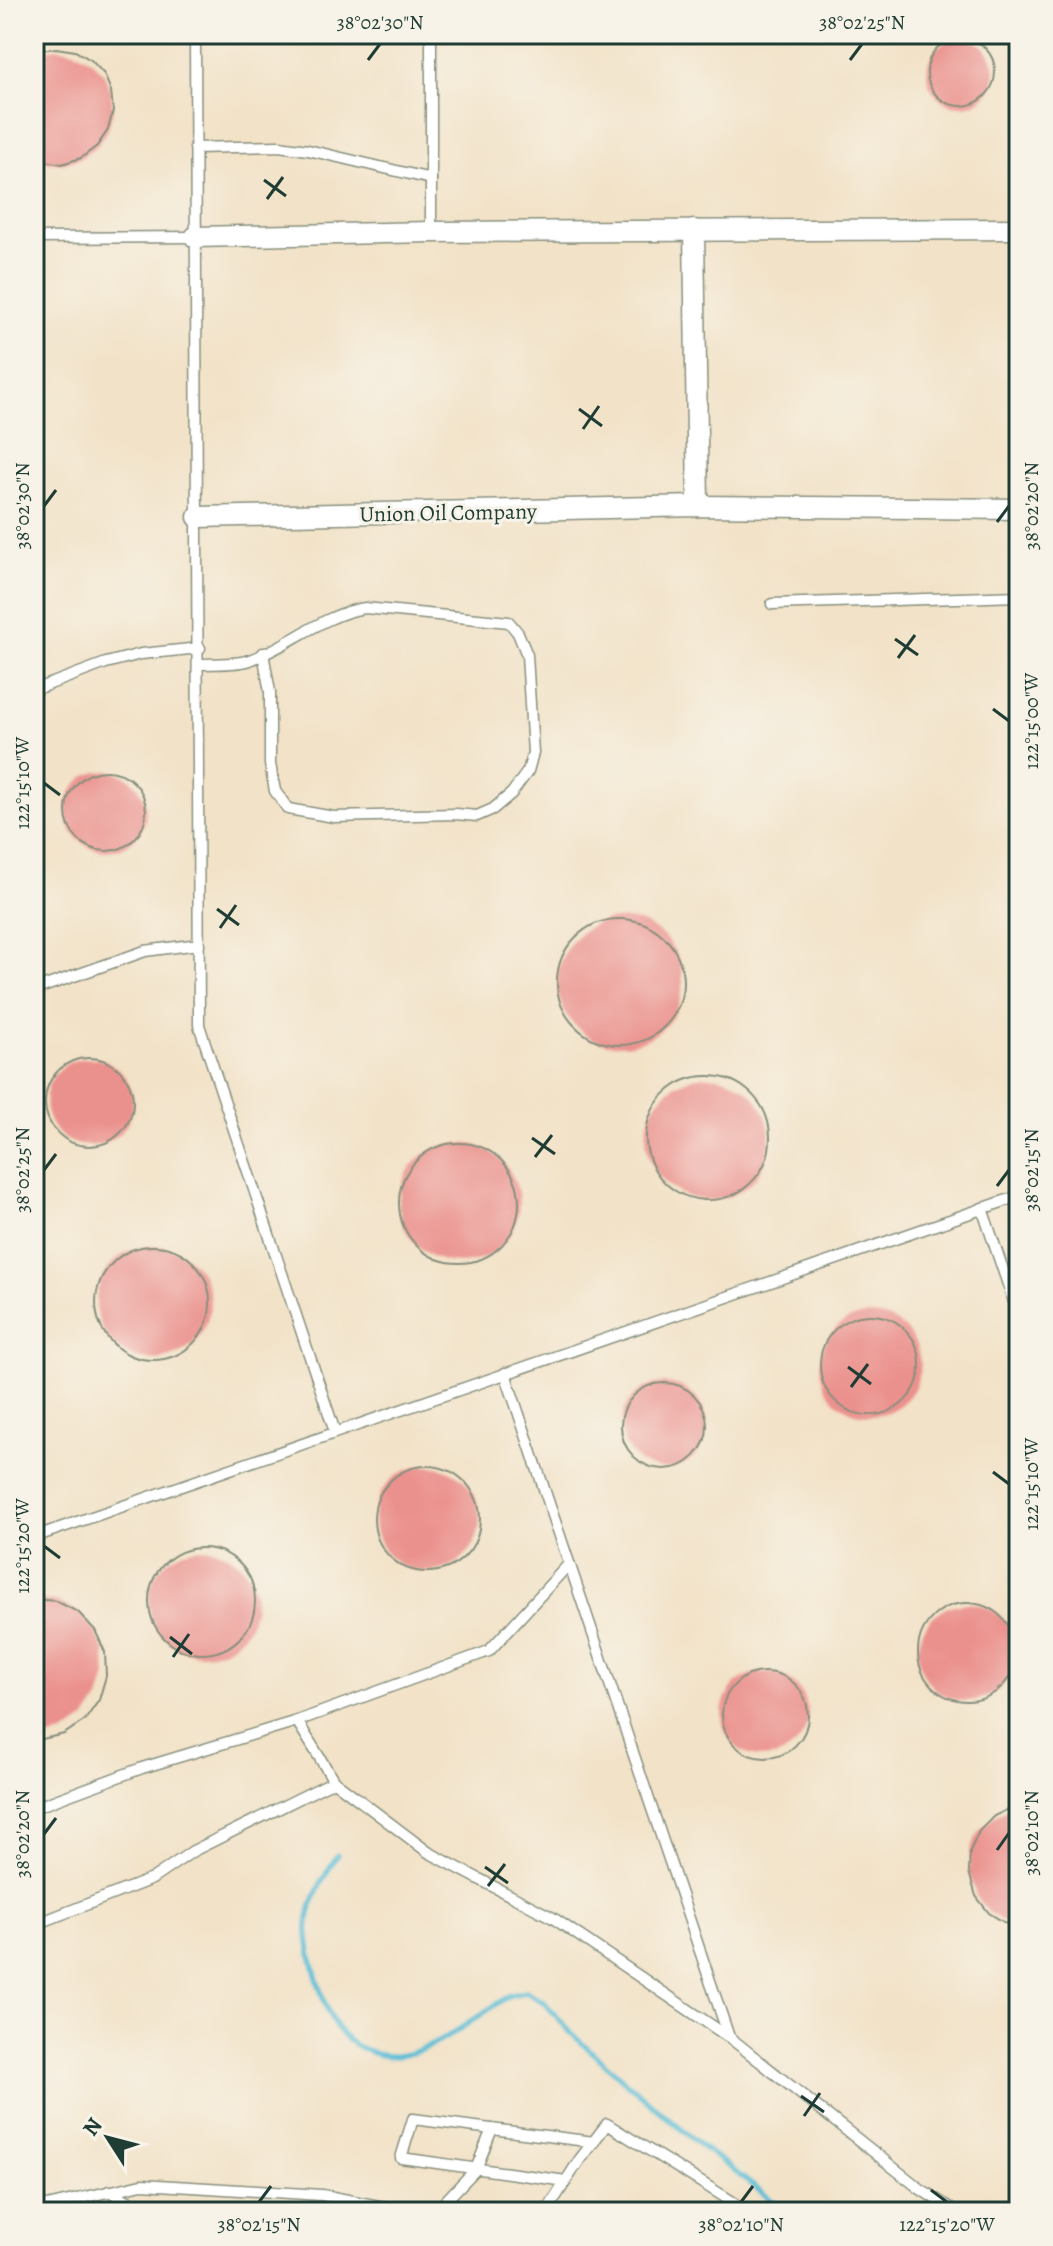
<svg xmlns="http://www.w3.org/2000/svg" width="1053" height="2246" font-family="Alegreya,serif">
  <rect width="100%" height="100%" fill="#f7f3e8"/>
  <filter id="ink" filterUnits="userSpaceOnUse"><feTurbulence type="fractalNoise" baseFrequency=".0125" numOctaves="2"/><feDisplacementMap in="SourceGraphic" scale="16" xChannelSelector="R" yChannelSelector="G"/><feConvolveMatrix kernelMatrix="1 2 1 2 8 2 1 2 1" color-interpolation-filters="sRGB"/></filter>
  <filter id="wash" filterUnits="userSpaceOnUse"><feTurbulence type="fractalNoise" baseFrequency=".006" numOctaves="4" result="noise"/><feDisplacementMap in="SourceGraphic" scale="32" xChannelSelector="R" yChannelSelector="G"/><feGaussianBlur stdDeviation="1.8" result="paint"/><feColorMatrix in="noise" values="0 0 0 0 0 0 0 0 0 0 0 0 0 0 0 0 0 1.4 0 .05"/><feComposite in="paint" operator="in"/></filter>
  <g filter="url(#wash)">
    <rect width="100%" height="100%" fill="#f2e2c7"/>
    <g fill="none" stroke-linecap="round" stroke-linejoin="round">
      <path stroke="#58bdd6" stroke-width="5" d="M337,1855C325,1876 310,1898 308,1922C305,1945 324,2010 337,2028C350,2046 374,2057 396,2056C434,2053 478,2015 510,1995L526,1992L545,2003L572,2034L611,2069L700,2145L787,2212"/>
    </g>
    <g id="blocks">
      <g fill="#eb918d">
        <circle cx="961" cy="72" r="34"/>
        <polygon points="56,48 75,51 91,60 104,74 111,91 113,111 108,130 97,146 81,158 62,164 34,159 34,51"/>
        <circle cx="106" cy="811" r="40"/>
        <circle cx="620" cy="982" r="63"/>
        <circle cx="89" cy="1102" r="44"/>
        <circle cx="708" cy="1138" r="62"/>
        <circle cx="459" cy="1203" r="60"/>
        <circle cx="153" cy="1303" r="57"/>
        <circle cx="870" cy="1365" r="50"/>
        <circle cx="664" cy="1426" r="43"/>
        <circle cx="427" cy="1519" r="53"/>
        <circle cx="202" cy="1601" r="53"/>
        <polygon points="34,1599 56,1601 78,1612 95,1630 105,1652 106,1676 99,1700 85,1720 64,1734 34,1741"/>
        <circle cx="967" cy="1652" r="49"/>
        <circle cx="765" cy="1715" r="43"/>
        <polygon points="1019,1804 1019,1927 1007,1924 989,1913 976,1896 969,1872 970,1851 979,1831 994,1816"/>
      </g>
    </g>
  </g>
  <g filter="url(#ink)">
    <use href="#blocks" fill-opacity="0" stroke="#88907e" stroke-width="2"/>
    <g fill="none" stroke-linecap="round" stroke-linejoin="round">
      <defs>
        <g id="service">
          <polyline points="195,34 199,1025 335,1432"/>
          <polyline points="431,34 431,232"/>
          <polyline points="195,148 279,146 308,150 431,179"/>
          <polyline points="34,238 195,237"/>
          <polyline points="772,604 1019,596"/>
          <path d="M200,664C215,663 235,665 250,660C289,646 323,614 365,608L509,622L518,633L527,655L533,753L528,771L512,793L493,809L477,816L456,814L334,817L288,809L275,791L270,764V692L263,653"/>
          <polyline points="34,690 106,663 141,654 200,648"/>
          <polyline points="34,990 145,951 199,944"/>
          <polyline points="982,1208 1019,1317"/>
          <polyline points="505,1373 729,2037 919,2188 956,2212"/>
          <polyline points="34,1537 1019,1196"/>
          <polyline points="334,1781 428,1852 553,1918 727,2036"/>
          <polyline points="34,1808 142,1768 297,1721 489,1651 569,1564"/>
          <polyline points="34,1925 152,1879 193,1851 334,1781 297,1721"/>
          <polyline points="566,2181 401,2158 413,2119 594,2142"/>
          <polyline points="109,2191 149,2212"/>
          <polyline points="34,2209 142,2184 322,2195 410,2212"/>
          <polyline points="435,2212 476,2169 492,2129"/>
          <polyline points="546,2212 580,2159 607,2124 749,2212"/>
        </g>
        <g id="minor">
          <polyline points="694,230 698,506"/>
          <polyline points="195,237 431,232 1019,229"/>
          <polyline points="198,517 698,506 1019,509"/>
        </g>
      </defs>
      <use href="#service" stroke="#88907e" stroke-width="13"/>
      <use href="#minor" stroke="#88907e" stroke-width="23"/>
      <use href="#service" stroke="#fff" stroke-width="10"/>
      <use href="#minor" stroke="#fff" stroke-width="20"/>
    </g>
  </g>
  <path fill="none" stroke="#1f3d34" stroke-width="3" d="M368,60L380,44M850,60L862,44M264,180L286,196M267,199L283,177M579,409L602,426M583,429L599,406M44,506L56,490M997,522L1009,506M895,639L918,655M898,658L915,635M993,709L1009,721M44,783L60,795M217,909L239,925M220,928L236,905M532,1138L555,1154M535,1157L552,1135M44,1170L56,1154M997,1186L1009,1170M848,1367L871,1384M851,1387L868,1364M993,1472L1009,1484M44,1546L60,1558M170,1637L192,1654M173,1657L189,1634M44,1834L56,1818M997,1850L1009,1833M485,1867L508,1883M488,1886L505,1864M801,2096L824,2112M804,2116L820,2093M931,2190L947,2202M259,2202L271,2186M741,2202L753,2186"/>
  <g text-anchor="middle" stroke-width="6" stroke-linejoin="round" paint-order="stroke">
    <g font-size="22" fill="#1f3d34" stroke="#f7f3e8">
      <text transform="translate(448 512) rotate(-1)" y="8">Union Oil Company</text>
    </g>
  </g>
  <rect width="1053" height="2246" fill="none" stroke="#f7f3e8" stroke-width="88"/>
  <g transform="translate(108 2138) rotate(306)" stroke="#f7f3e8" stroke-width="6" paint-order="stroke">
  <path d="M0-6L14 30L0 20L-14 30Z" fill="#1f3d34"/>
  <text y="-12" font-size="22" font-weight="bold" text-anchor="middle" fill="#1f3d34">N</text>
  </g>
  <rect x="44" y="44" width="965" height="2158" fill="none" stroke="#1f3d34" stroke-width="3"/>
  <g font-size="20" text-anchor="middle" fill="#1f3d34">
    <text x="380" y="29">38°02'30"N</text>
    <text x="862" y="29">38°02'25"N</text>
    <text transform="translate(1031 506) rotate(-90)" y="7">38°02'20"N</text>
    <text transform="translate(22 506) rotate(-90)" y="7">38°02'30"N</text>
    <text transform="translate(1031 721) rotate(-90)" y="7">122°15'00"W</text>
    <text transform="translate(22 783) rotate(-90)" y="7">122°15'10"W</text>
    <text transform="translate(1031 1170) rotate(-90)" y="7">38°02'15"N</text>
    <text transform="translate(22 1170) rotate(-90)" y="7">38°02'25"N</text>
    <text transform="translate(1031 1484) rotate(-90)" y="7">122°15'10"W</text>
    <text transform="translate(22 1546) rotate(-90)" y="7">122°15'20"W</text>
    <text transform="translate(1031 1833) rotate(-90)" y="7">38°02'10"N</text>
    <text transform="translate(22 1834) rotate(-90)" y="7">38°02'20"N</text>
    <text x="259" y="2231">38°02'15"N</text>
    <text x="741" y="2231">38°02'10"N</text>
    <text x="947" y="2231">122°15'20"W</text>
  </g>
</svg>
